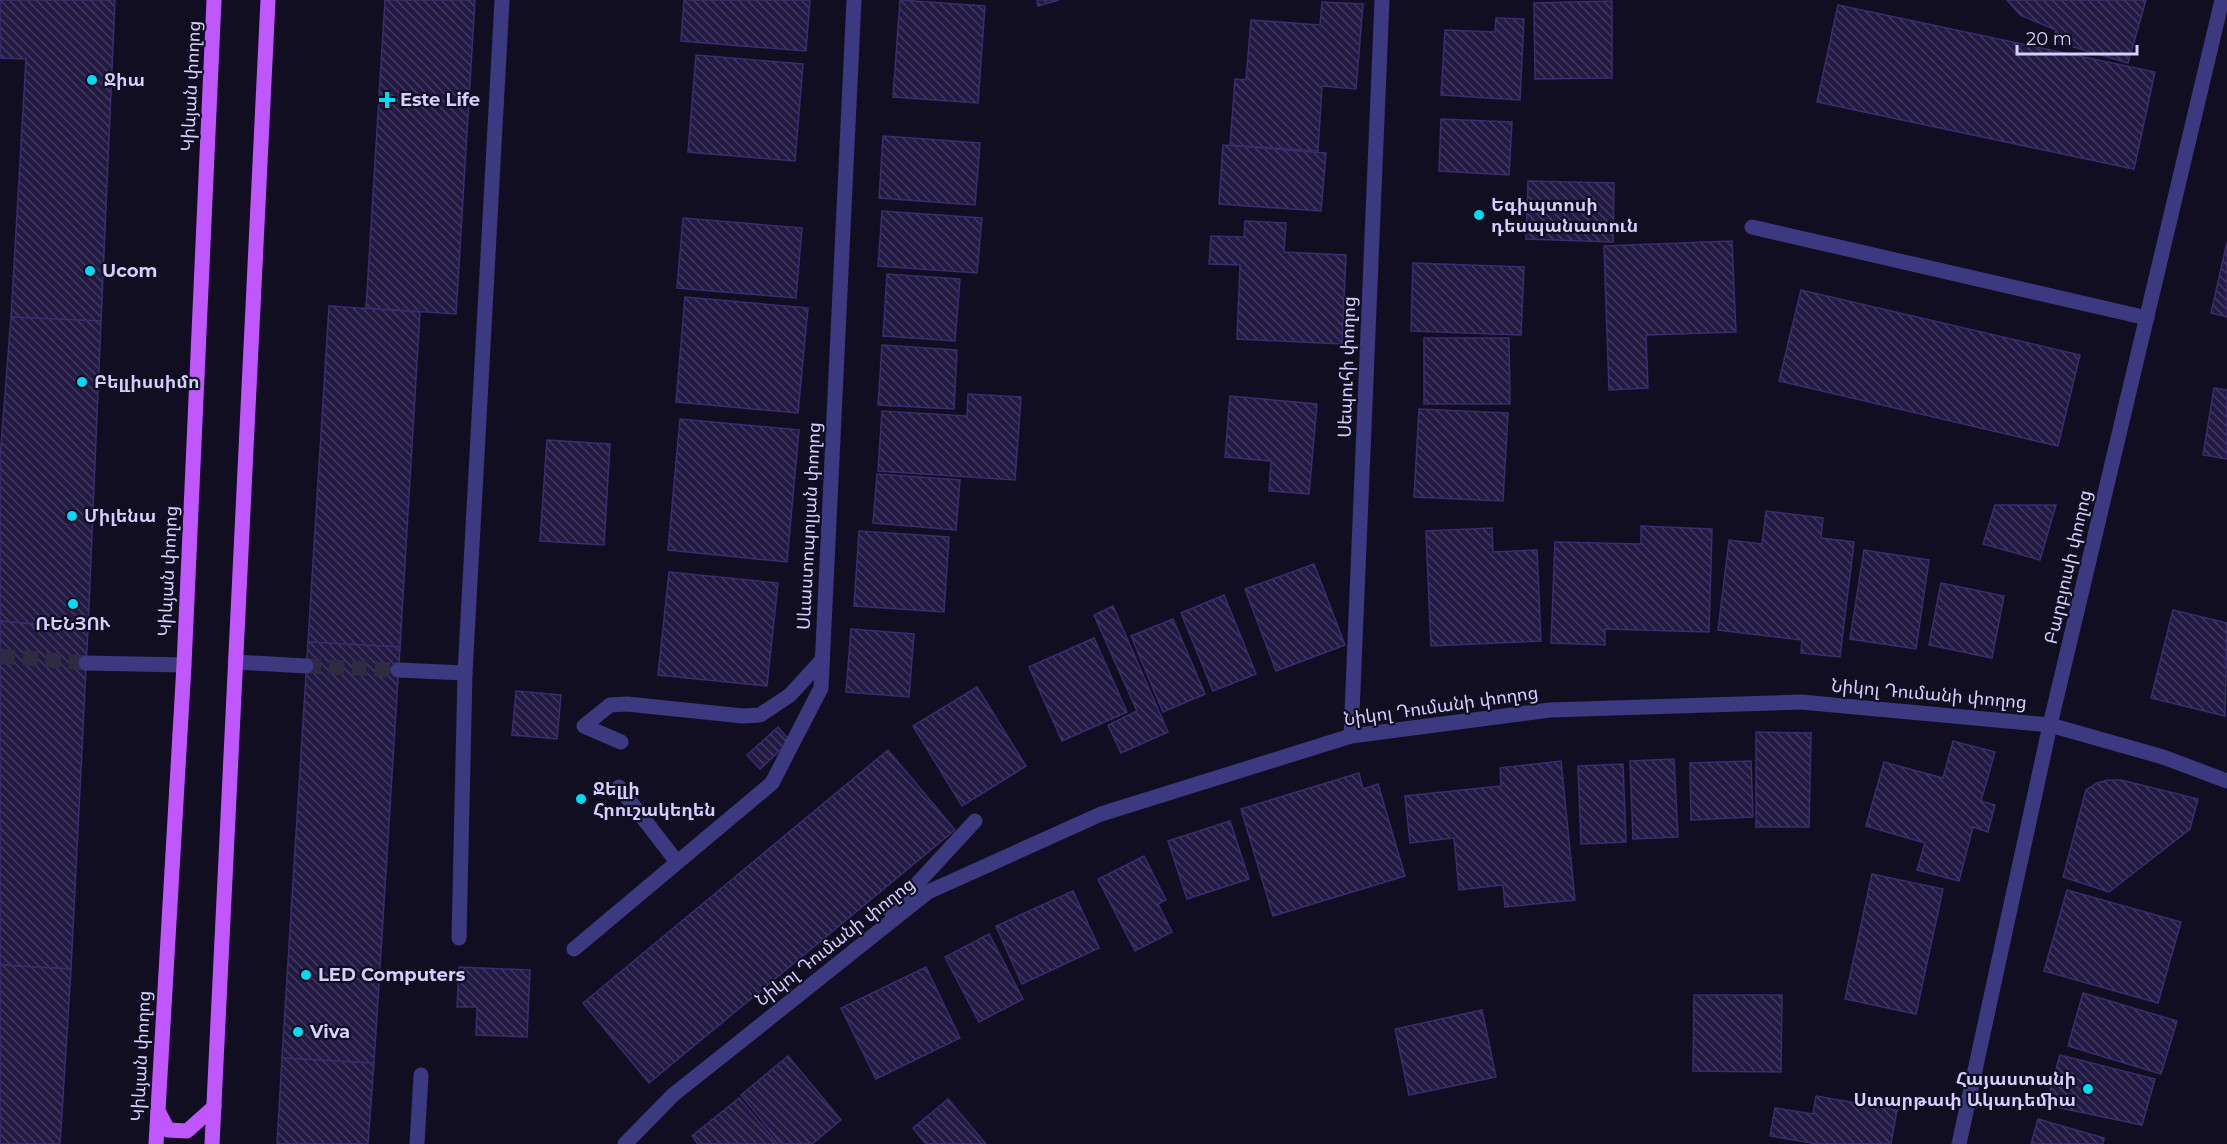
<svg xmlns="http://www.w3.org/2000/svg" width="2227" height="1144" font-family="Montserrat,'Noto Sans Armenian',sans-serif">
  <defs>
    <pattern id="building-back-hatch" width="6" height="6" patternUnits="userSpaceOnUse" patternTransform="scale(1.5)"><rect width="6" height="6" fill="#221a42"/><path d="M-1 5l2 2M0 0l6 6M5-1l2 2" fill="none" stroke="#413a5e"/></pattern>
  </defs>
  <rect width="100%" height="100%" fill="#110e21"/>
  <g fill="url(#building-back-hatch)" stroke="#3a2c6e" stroke-width="1.5">
    <polygon points="0,0 115,0 101,321 11,317 26,59 0,58"/>
    <polygon points="385,0 475,0 456,314 366,308"/>
    <polygon points="684,0 810,0 806,51 681,41"/>
    <polygon points="900,0 985,6 978,103 893,97"/>
    <polygon points="1037,0 1059,0 1038,6"/>
    <polygon points="2007,0 2146,0 2128,63 2053,41 2056,30 2020,15"/>
    <polygon points="1612,1 1612,78 1535,79 1534,3"/>
    <polygon points="1322,2 1363,4 1356,89 1322,86 1318,151 1230,145 1235,79 1246,80 1251,20 1320,25"/>
    <polygon points="1838,5 2155,72 2134,169 1817,102"/>
    <polygon points="1496,18 1524,19 1520,100 1441,95 1445,30 1495,32"/>
    <polygon points="696,55 803,64 795,161 688,152"/>
    <polygon points="1441,119 1512,122 1509,175 1439,171"/>
    <polygon points="883,136 980,143 975,205 879,198"/>
    <polygon points="1223,145 1326,153 1321,211 1219,204"/>
    <polygon points="1528,181 1614,183 1613,242 1526,239"/>
    <polygon points="882,211 982,218 977,273 878,266"/>
    <polygon points="683,218 802,228 796,298 677,288"/>
    <polygon points="1245,221 1286,223 1284,252 1346,255 1342,344 1237,339 1240,265 1209,264 1211,236 1244,237"/>
    <polygon points="1732,241 1736,332 1646,335 1648,388 1609,390 1604,246"/>
    <polygon points="2227,242 2227,317 2211,313"/>
    <polygon points="1413,263 1524,267 1521,335 1411,331"/>
    <polygon points="887,274 960,279 955,341 883,336"/>
    <polygon points="1801,290 2080,355 2058,446 1779,381"/>
    <polygon points="685,297 808,308 798,413 676,402"/>
    <polygon points="329,306 420,312 400,647 308,642"/>
    <polygon points="11,317 101,321 88,629 0,621 0,458"/>
    <polygon points="1424,338 1509,338 1510,404 1424,404"/>
    <polygon points="882,345 957,350 954,409 878,405"/>
    <polygon points="2214,388 2227,390 2227,459 2203,455"/>
    <polygon points="968,394 1021,397 1015,480 878,471 882,411 967,416"/>
    <polygon points="1230,396 1317,404 1309,494 1269,491 1271,461 1225,457"/>
    <polygon points="1419,409 1508,413 1503,501 1414,497"/>
    <polygon points="680,419 799,430 787,562 668,550"/>
    <polygon points="547,440 610,444 604,545 540,541"/>
    <polygon points="877,474 960,480 956,530 873,523"/>
    <polygon points="1995,505 2056,505 2040,560 1983,544"/>
    <polygon points="1766,511 1823,518 1821,538 1854,542 1840,657 1801,653 1802,640 1718,630 1729,540 1762,544"/>
    <polygon points="1641,526 1712,529 1709,632 1605,629 1605,645 1551,643 1555,542 1641,544"/>
    <polygon points="1492,528 1493,552 1537,550 1541,641 1431,646 1426,531"/>
    <polygon points="859,531 949,537 944,612 854,606"/>
    <polygon points="1864,550 1929,560 1916,649 1850,639"/>
    <polygon points="1314,564 1345,645 1276,671 1245,589"/>
    <polygon points="669,572 778,583 767,686 658,675"/>
    <polygon points="1941,583 2004,596 1992,658 1929,645"/>
    <polygon points="1224,595 1256,674 1213,691 1181,613"/>
    <polygon points="1113,606 1168,732 1121,753 1108,725 1137,711 1094,615"/>
    <polygon points="2173,610 2227,623 2225,716 2151,698"/>
    <polygon points="1173,619 1205,694 1163,712 1131,636"/>
    <polygon points="0,621 88,629 71,969 0,965"/>
    <polygon points="851,629 914,634 909,697 846,692"/>
    <polygon points="1094,638 1127,712 1062,741 1029,667"/>
    <polygon points="308,642 400,647 374,1063 282,1058"/>
    <polygon points="977,687 1026,766 962,806 913,726"/>
    <polygon points="516,691 561,695 557,739 512,735"/>
    <polygon points="778,727 790,741 760,769 747,755"/>
    <polygon points="1756,732 1811,733 1809,827 1756,827"/>
    <polygon points="1953,741 1995,752 1981,801 1995,805 1988,832 1973,827 1959,881 1917,870 1925,843 1866,826 1884,762 1943,778"/>
    <polygon points="888,750 955,830 649,1083 583,1003"/>
    <polygon points="1674,759 1678,837 1633,839 1630,761"/>
    <polygon points="1561,761 1575,900 1505,907 1503,885 1459,890 1454,838 1410,843 1405,796 1501,786 1500,768"/>
    <polygon points="1751,761 1753,817 1691,820 1690,763"/>
    <polygon points="1623,764 1626,842 1581,844 1578,766"/>
    <polygon points="1359,773 1363,789 1378,784 1405,876 1273,916 1241,809"/>
    <polygon points="2108,780 2121,780 2198,799 2190,829 2109,892 2063,877 2086,790 2097,783"/>
    <polygon points="1230,821 1249,879 1187,899 1168,841"/>
    <polygon points="1144,856 1166,900 1158,904 1172,932 1135,951 1098,879"/>
    <polygon points="1872,874 1943,889 1916,1014 1845,999"/>
    <polygon points="2067,890 2181,922 2158,1003 2044,971"/>
    <polygon points="1073,891 1099,948 1022,984 996,926"/>
    <polygon points="989,934 1023,999 979,1022 945,957"/>
    <polygon points="0,965 71,969 60,1144 0,1144"/>
    <polygon points="459,967 530,970 527,1037 476,1035 477,1007 457,1007"/>
    <polygon points="926,967 960,1038 876,1079 841,1008"/>
    <polygon points="2083,993 2177,1021 2161,1074 2068,1046"/>
    <polygon points="1694,995 1782,995 1781,1072 1693,1071"/>
    <polygon points="1482,1010 1496,1077 1409,1095 1395,1029"/>
    <polygon points="2060,1055 2155,1079 2142,1125 2046,1105"/>
    <polygon points="788,1056 841,1120 812,1144 781,1144 741,1095"/>
    <polygon points="282,1058 374,1063 368,1144 277,1144"/>
    <polygon points="1816,1096 1897,1110 1891,1144 1817,1144 1770,1136 1775,1108 1813,1114"/>
    <polygon points="739,1098 778,1144 698,1144 692,1136"/>
    <polygon points="948,1099 986,1144 926,1144 913,1128"/>
    <polygon points="2038,1119 2104,1138 2103,1144 2031,1144"/>
  </g>
  <g fill="none" stroke-linecap="round" stroke-linejoin="round">
    <g stroke="#2e2b42" stroke-width="15" stroke-dasharray="15 8" stroke-linecap="butt">
      <polyline points="0,656 86,663"/>
      <polyline points="306,666 398,670"/>
    </g>
    <g stroke="#3c3980" stroke-width="15">
      <polyline points="1752,227 2147,318"/>
      <polyline points="235,662 306,666"/>
      <polyline points="86,663 184,665"/>
      <polyline points="398,670 465,673"/>
      <polyline points="1351,736 1382,0"/>
      <polyline points="621,742 584,726 610,705 627,704 743,716 760,715 790,695 822,660"/>
      <polyline points="619,787 677,862"/>
      <polyline points="891,912 975,821"/>
      <polyline points="459,938 465,673 502,0"/>
      <polyline points="574,949 772,783 821,688 854,0"/>
      <polyline points="417,1144 421,1075"/>
      <polyline points="625,1144 673,1095 928,892 1101,814 1351,736 1550,710 1801,702 2050,725 2163,757 2227,781"/>
      <polyline points="1959,1144 2050,725 2222,0"/>
    </g>
    <g stroke="#c057fd" stroke-width="15">
      <polyline points="158,1111 168,1130 187,1131 214,1107"/>
      <polyline points="156,1144 184,665 214,0"/>
      <polyline points="212,1144 268,0"/>
    </g>
  </g>
  <g fill="#03dbf6" stroke="#110e21" stroke-width="2">
    <circle cx="92" cy="80" r="6"/>
    <path d="M384 91h6v6h6v6h-6v6h-6v-6h-6v-6h6z"/>
    <circle cx="1479" cy="215" r="6"/>
    <circle cx="90" cy="271" r="6"/>
    <circle cx="82" cy="382" r="6"/>
    <circle cx="72" cy="516" r="6"/>
    <circle cx="73" cy="604" r="6"/>
    <circle cx="581" cy="799" r="6"/>
    <circle cx="306" cy="975" r="6"/>
    <circle cx="298" cy="1032" r="6"/>
    <circle cx="2088" cy="1089" r="6"/>
  </g>
  <g text-anchor="middle" stroke-width="4.5" stroke-linejoin="round" paint-order="stroke">
    <g font-size="18" font-weight="bold" fill="#d5cffe" stroke="#110e21" text-anchor="start">
      <text x="104" y="86">Ջիա</text>
      <text x="400" y="106">Este Life</text>
      <text x="1491" y="211">Եգիպտոսի<tspan x="1491" dy="21">դեսպանատուն</tspan></text>
      <text x="102" y="277">Ucom</text>
      <text x="94" y="388">Բելլիսսիմո</text>
      <text x="84" y="522">Միլենա</text>
      <text x="73" y="630" text-anchor="middle">ՌԵՆՅՈՒ</text>
      <text x="593" y="795">Ջելլի<tspan x="593" dy="21">Հրուշակեղեն</tspan></text>
      <text x="318" y="981">LED Computers</text>
      <text x="310" y="1038">Viva</text>
      <text x="2076" y="1085" text-anchor="end">Հայաստանի<tspan x="2076" dy="21">Ստարթափ Ակադեմիա</tspan></text>
    </g>
    <g font-size="18" fill="#d5cffe" stroke="#110e21">
      <text transform="translate(191 86) rotate(-87)" y="6">Կիևյան փողոց</text>
      <text transform="translate(1347 367) rotate(-88)" y="6">Սեպուհի փողոց</text>
      <text transform="translate(809 526) rotate(-87)" y="6">Սևաստոպոլյան փողոց</text>
      <text transform="translate(2068 567) rotate(-77)" y="6">Բարբյուսի փողոց</text>
      <text transform="translate(168 571) rotate(-87)" y="6">Կիևյան փողոց</text>
      <text transform="translate(1929 694) rotate(5)" y="6">Նիկոլ Դումանի փողոց</text>
      <text transform="translate(1441 706) rotate(-8)" y="6">Նիկոլ Դումանի փողոց</text>
      <text transform="translate(835 942) rotate(-38)" y="6">Նիկոլ Դումանի փողոց</text>
      <text transform="translate(141 1056) rotate(-87)" y="6">Կիևյան փողոց</text>
    </g>
  </g>
  <path d="M2017 45v9h120v-9" fill="none" stroke="#d5cffe" stroke-width="3"/>
  <text x="2026" y="45" font-size="18" fill="#d5cffe" stroke="#110e21" stroke-width="4.5" paint-order="stroke">20 m</text>
</svg>
